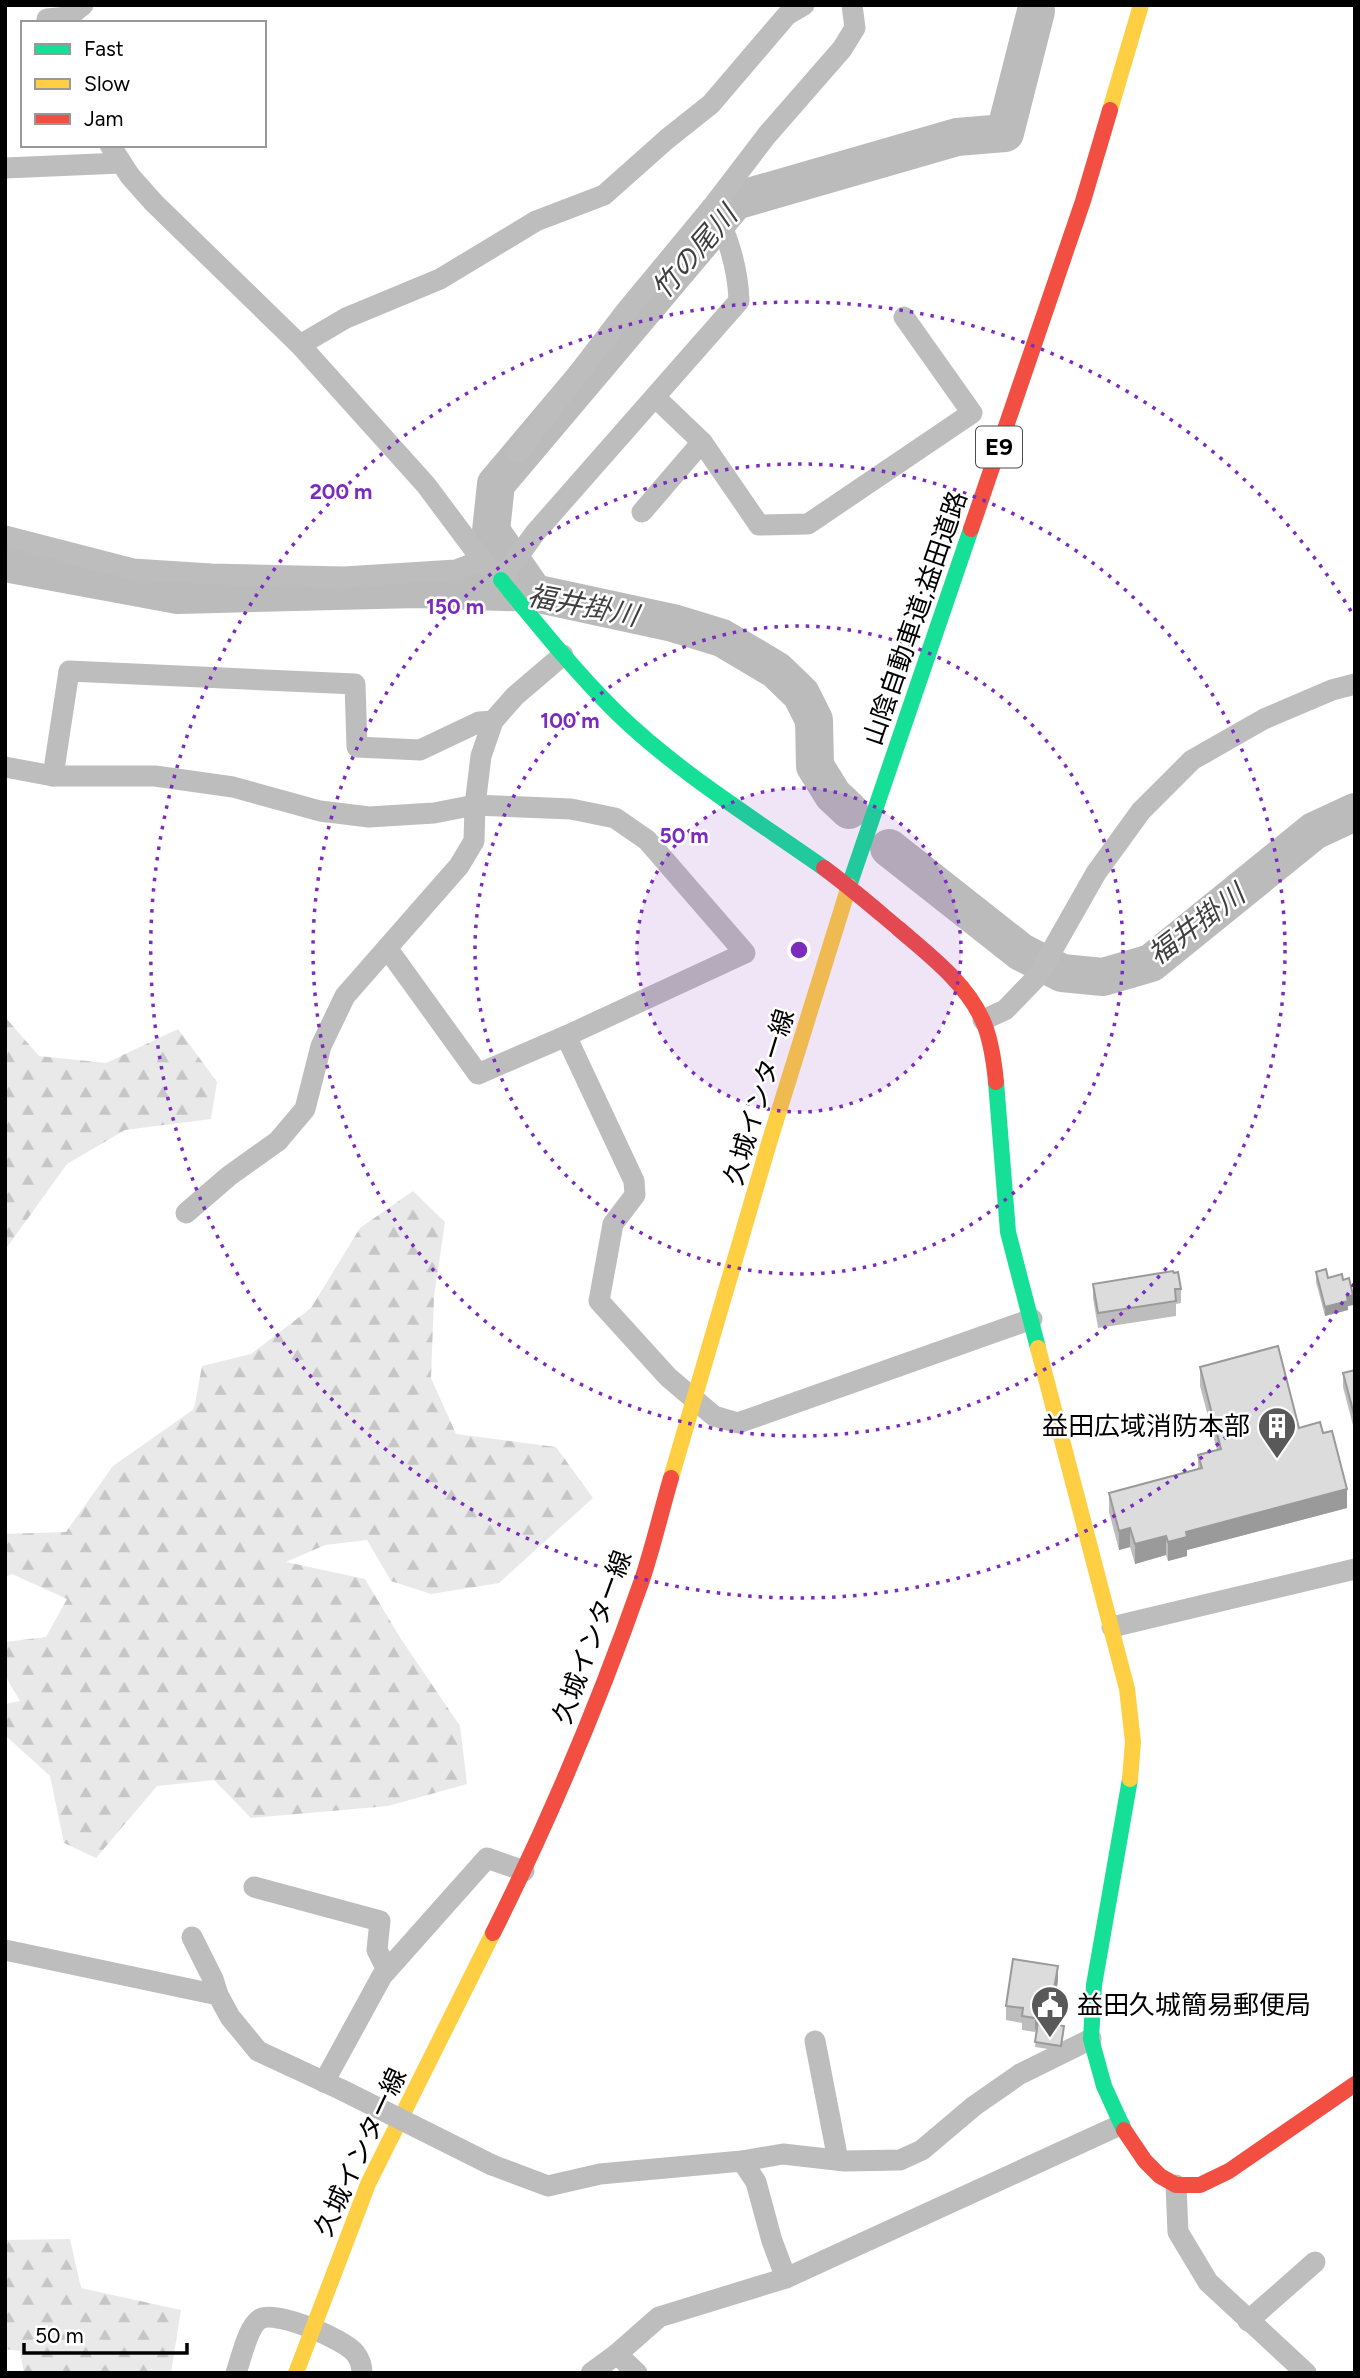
<svg xmlns="http://www.w3.org/2000/svg" width="1360" height="2378" font-family="Figtree,'Noto Sans JP',sans-serif">
  <defs>
    <pattern id="forest-firs" width="22" height="20" patternUnits="userSpaceOnUse" patternTransform="scale(1.75)"><rect width="22" height="20" fill="#e9e9e9"/><path d="M5 1l3.5 6h-7zM16 11l3.5 6h-7z" fill="#c6c6c6"/></pattern>
  </defs>
  <rect width="100%" height="100%" fill="#fff"/>
  <g fill="url(#forest-firs)">
    <polygon points="5,1017 39,1056 106,1063 178,1029 217,1082 211,1119 125,1130 67,1164 5,1250"/>
    <polygon points="413,1191 445,1222 434,1297 431,1378 456,1434 556,1447 593,1498 499,1583 431,1594 391,1581 367,1540 325,1545 286,1562 365,1579 401,1639 460,1726 467,1784 388,1806 251,1818 214,1780 157,1786 96,1858 64,1843 50,1776 5,1735 5,1704 20,1701 5,1675 5,1642 46,1637 67,1599 12,1574 5,1577 5,1534 66,1532 113,1466 194,1409 202,1366 251,1354 311,1308 360,1228"/>
    <polygon points="70,2239 81,2288 181,2310 171,2373 24,2373 20,2351 5,2349 5,2240"/>
  </g>
  <g fill="none" stroke-linecap="round" stroke-linejoin="round">
    <g stroke="#bbb" stroke-width="38">
      <polyline points="5,563 178,595 417,589 534,593 673,623 722,638 776,670 801,694 814,720 815,766 833,795 849,810"/>
      <polyline points="534,593 491,531 496,484 735,201 957,137 1005,133 1036,11"/>
      <polyline points="889,848 1021,952 1062,973 1103,977 1151,963 1314,831 1355,812"/>
    </g>
    <g stroke="#bdbdbd" stroke-width="21">
      <polyline points="47,19 68,17 83,5"/>
      <path d="M110,145L130,176L154,203L300,345L426,485L482,560L501,580L535,533L739,301C738,269 728,234 712,207"/>
      <polyline points="5,168 121,163"/>
      <polyline points="300,345 346,318 440,279 536,221 604,195 667,139 711,104 787,15 804,5"/>
      <polyline points="655,397 702,442 759,525 808,524 972,413 904,317"/>
      <polyline points="518,452 626,311 712,207 767,135 842,49 855,28 852,5"/>
      <polyline points="642,512 702,442"/>
      <polyline points="5,536 133,569 211,574 344,577 456,570 482,560"/>
      <polyline points="5,767 53,776 155,776 233,787 320,811 369,817 434,813 475,805 571,809 615,818 647,840 745,953 566,1036 634,1181 635,1195 613,1224 599,1301 668,1377 714,1416 738,1423 1032,1319"/>
      <polyline points="53,776 69,671 355,684 357,747 420,750 479,722 493,721"/>
      <polyline points="387,948 478,1074 566,1036"/>
      <polyline points="983,1020 1005,1010 1037,977 1096,873 1141,811 1192,760 1264,719 1332,690 1355,684"/>
      <polyline points="186,1213 229,1176 278,1141 305,1109 321,1046 345,996 459,866 474,841 475,805 481,756 493,721 515,696 563,655"/>
      <polyline points="1112,1627 1355,1569"/>
      <polyline points="254,1887 380,1921 377,1950 387,1970"/>
      <polyline points="192,1937 213,1979 218,1995"/>
      <polyline points="5,1950 218,1995 230,2017 258,2051 342,2090"/>
      <polyline points="815,2041 838,2160"/>
      <polyline points="324,2082 382,1976 487,1858 524,1871"/>
      <polyline points="742,2161 783,2154 845,2161 900,2160 922,2150 974,2106 1020,2074 1091,2039"/>
      <polyline points="492,2165 548,2186 600,2174 742,2161 756,2182 772,2241 786,2278"/>
      <polyline points="1176,2185 1178,2232 1208,2282 1306,2373"/>
      <polyline points="1248,2321 1315,2262"/>
      <polyline points="617,2354 637,2373"/>
      <path d="M236,2373C241,2359 248,2326 260,2319C276,2310 344,2339 355,2353C359,2358 362,2366 362,2373"/>
      <polyline points="591,2373 617,2354 659,2317 786,2278 1120,2125"/>
    </g>
    <g stroke="#16e098" stroke-width="16">
      <path d="M501,580C537,624 573,669 614,710C676,771 753,818 824,868"/>
      <polyline points="849,886 971,529"/>
      <polyline points="996,1082 1008,1232 1038,1348"/>
      <polyline points="1124,2130 1104,2086 1091,2039 1094,1985 1130,1779"/>
    </g>
    <g stroke="#ffcf43" stroke-width="16">
      <polyline points="1110,110 1141,5"/>
      <polyline points="1038,1348 1127,1689 1133,1742 1130,1779"/>
      <polyline points="671,1478 769,1143 849,886"/>
      <polyline points="296,2373 368,2184 493,1933"/>
    </g>
    <g stroke="#f24e42" stroke-width="16">
      <polyline points="971,529 1083,201 1110,110"/>
      <path d="M824,868C850,887 874,908 899,929C929,955 965,982 982,1019C991,1038 994,1061 996,1082"/>
      <path d="M493,1933C550,1819 600,1700 642,1580C653,1547 661,1512 671,1478"/>
      <polyline points="1124,2130 1145,2161 1160,2176 1176,2185 1200,2185 1229,2171 1355,2084"/>
    </g>
    <polyline stroke="#bdbdbd" stroke-width="21" points="342,2090 492,2165"/>
  </g>
  <g fill="#bdbdbd">
    <polygon points="1316,1272 1328,1278 1343,1280 1353,1305 1348,1306 1348,1310 1325,1316 1316,1282"/>
    <polygon points="1093,1284 1181,1289 1181,1303 1176,1304 1176,1316 1098,1328 1093,1298"/>
    <polygon points="1200,1367 1299,1428 1347,1508 1187,1550 1187,1556 1168,1561 1166,1555 1135,1564 1130,1547 1119,1550 1109,1512 1109,1493 1198,1469 1198,1455 1217,1450 1200,1386"/>
    <polygon points="1355,1370 1355,1433 1343,1387 1343,1373"/>
    <polygon points="1058,1981 1051,2024 1064,2031 1061,2051 1035,2047 1038,2024 1037,2024 1035,2032 1022,2030 1022,2023 1006,2020 1006,2006"/>
  </g>
  <g fill="#9a9a9a">
    <polygon points="1353,1295 1353,1305 1348,1306 1348,1310 1325,1316 1325,1307"/>
    <polygon points="1347,1489 1347,1508 1187,1550 1187,1556 1168,1561 1168,1542 1186,1532"/>
    <polygon points="1130,1528 1130,1547 1119,1550 1119,1531"/>
    <polygon points="1166,1536 1166,1555 1135,1564 1135,1544"/>
    <polygon points="1058,1966 1058,1981 1050,2026 1050,2012"/>
    <polygon points="1037,2010 1037,2024 1035,2032 1035,2018"/>
  </g>
  <g fill="#dcdcdc" stroke="#9a9a9a" stroke-width="2">
    <polygon points="1326,1269 1328,1278 1342,1274 1343,1280 1349,1278 1353,1295 1347,1297 1348,1301 1325,1307 1316,1272"/>
    <polygon points="1173,1271 1174,1273 1178,1272 1181,1289 1175,1289 1176,1301 1098,1313 1093,1284"/>
    <polygon points="1278,1346 1299,1428 1320,1422 1323,1433 1332,1431 1347,1489 1186,1532 1187,1537 1168,1542 1166,1536 1135,1544 1130,1528 1119,1531 1109,1493 1202,1468 1198,1455 1221,1449 1200,1367"/>
    <polygon points="1355,1370 1355,1418 1343,1373"/>
    <polygon points="1013,1959 1058,1966 1050,2012 1037,2010 1035,2018 1022,2016 1023,2008 1006,2006"/>
    <polygon points="1038,2022 1064,2026 1061,2046 1035,2042"/>
  </g>
  <circle cx="799" cy="950" r="162" fill="#7b2cbf" fill-opacity=".12"/>
  <g fill="none" stroke="#7b2cbf" stroke-width="3.5" stroke-dasharray="3.5 7">
    <circle cx="799" cy="950" r="162"/>
    <circle cx="799" cy="950" r="324"/>
    <circle cx="799" cy="950" r="486"/>
    <path d="M1354 1284A648 648 0 1 1 1354 616"/>
  </g>
  <defs>
    <symbol id="building-pin" viewBox="-11 -11 22 30"><path d="M0 17L-7.5 6A9.5 9.5 0 1 1 7.5 6Z" fill="#595959" stroke="#fff"/><path d="M-4-6H4V6H1V3H-1V6H-4ZM-2.5-4.3h1.7v1.8h-1.7ZM.8-4.3h1.7v1.8H.8ZM-2.5-1h1.7V.8h-1.7ZM.8-1h1.7V.8H.8Z" fill="#fff"/></symbol>
    <symbol id="civic-pin" viewBox="-11 -11 22 30"><path d="M0 17L-7.5 6A9.5 9.5 0 1 1 7.5 6Z" fill="#595959" stroke="#fff"/><path d="M-.6-6.5H3V-4.5H.6V-3L4-1V1h2V6H-6V1h2V-1L-.6-3ZM-1.2 2.5V6h2.4V2.5Z" fill="#fff"/></symbol>
  </defs>
  <g fill-rule="evenodd">
    <use href="#building-pin" x="1255" y="1404" width="44" height="60"/>
    <use href="#civic-pin" x="1028" y="1983" width="44" height="60"/>
  </g>
  <g text-anchor="middle" stroke-width="5" stroke-linejoin="round" paint-order="stroke">
    <rect fill="#fff" stroke="#4c4c4c" stroke-width="2" x="976" y="426.5" width="46" height="41" rx="5"/>
    <g font-size="24" font-weight="bold" fill="#000">
      <text x="999" y="455">E9</text>
    </g>
    <g font-size="26" fill="#000" stroke="#fff">
      <text transform="translate(915 618) rotate(-71)" y="9">山陰自動車道;益田道路</text>
      <text transform="translate(759 1097) rotate(-73)" y="9">久城インター線</text>
      <text transform="translate(592 1637) rotate(-70)" y="9">久城インター線</text>
      <text transform="translate(360 2152) rotate(-65)" y="9">久城インター線</text>
    </g>
    <g font-size="26" fill="#000" stroke="#fff" text-anchor="end">
      <text x="1250" y="1435">益田広域消防本部</text>
      <text x="1077" y="2014" text-anchor="start">益田久城簡易郵便局</text>
    </g>
    <g font-size="28" font-style="italic" fill="#3f3f3f" stroke="#fff">
      <text transform="translate(694 252) rotate(-49)" y="10">竹の尾川</text>
      <text transform="translate(583 605) rotate(11)" y="10">福井掛川</text>
      <text transform="translate(1196 924) rotate(-37)" y="10">福井掛川</text>
    </g>
  </g>
  <circle cx="799" cy="950" r="10" fill="#7b2cbf" stroke="#fff" stroke-width="3.5"/>
  <g font-size="21" text-anchor="middle" font-weight="bold" fill="#7b2cbf" stroke="#fff" stroke-width="5" stroke-linejoin="round" paint-order="stroke">
    <text x="341" y="499">200 m</text>
    <text x="455" y="614">150 m</text>
    <text x="570" y="728">100 m</text>
    <text x="684" y="843">50 m</text>
  </g>
  <rect width="1360" height="2378" fill="none" stroke="#000000" stroke-width="14"/>
  <rect x="21" y="21" width="245" height="126" fill="#ffffff" stroke="#999999" stroke-width="2"/>
  <rect x="35" y="44" width="35" height="10" fill="#16e098" stroke="#999999" stroke-width="2"/>
  <text x="84" y="56" font-size="21" fill="#000000">Fast</text>
  <rect x="35" y="79" width="35" height="10" fill="#ffcf43" stroke="#999999" stroke-width="2"/>
  <text x="84" y="91" font-size="21" fill="#000000">Slow</text>
  <rect x="35" y="114" width="35" height="10" fill="#f24e42" stroke="#999999" stroke-width="2"/>
  <text x="84" y="126" font-size="21" fill="#000000">Jam</text>
  <path d="M24 2343v10h163v-10" fill="none" stroke="#000000" stroke-width="3.5"/>
  <text x="35" y="2343" font-size="21" fill="#000000" stroke="#ffffff" stroke-width="5" paint-order="stroke">50 m</text>
</svg>
